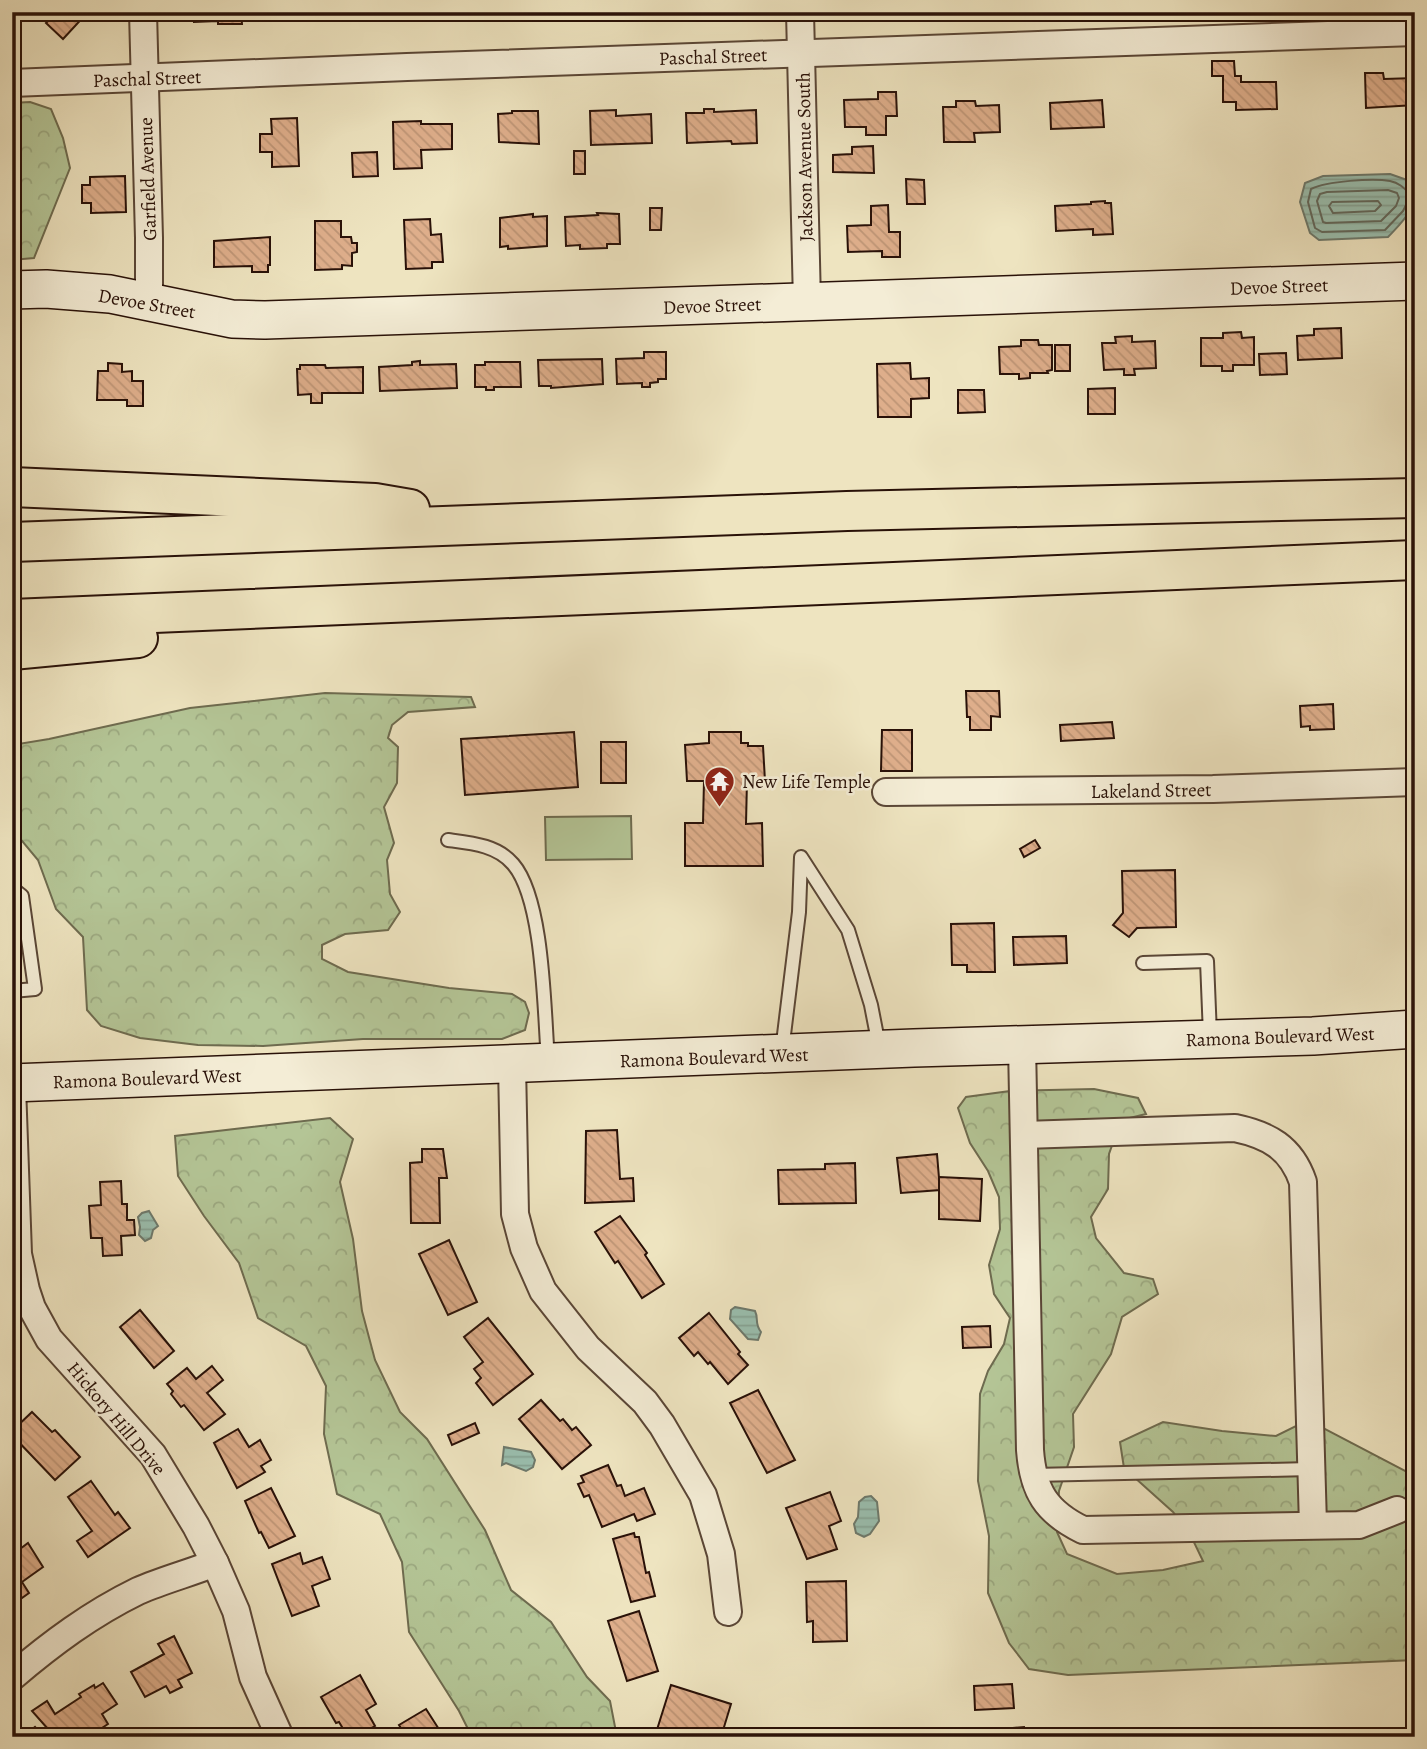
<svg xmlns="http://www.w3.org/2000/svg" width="1427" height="1749" font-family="Alegreya,serif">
  <defs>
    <pattern id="forest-crowns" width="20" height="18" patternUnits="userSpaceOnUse" patternTransform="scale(1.75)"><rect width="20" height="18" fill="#b4c596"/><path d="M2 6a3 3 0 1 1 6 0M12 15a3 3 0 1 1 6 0" fill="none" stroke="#9ba880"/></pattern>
    <pattern id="water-rules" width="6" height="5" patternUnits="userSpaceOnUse" patternTransform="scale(1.75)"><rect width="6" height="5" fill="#9abfaf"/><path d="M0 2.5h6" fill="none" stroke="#85a395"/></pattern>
    <pattern id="building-back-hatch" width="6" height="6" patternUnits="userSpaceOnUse" patternTransform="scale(1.75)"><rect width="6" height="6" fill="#deae8b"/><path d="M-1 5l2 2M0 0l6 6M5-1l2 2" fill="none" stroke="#be9576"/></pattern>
  </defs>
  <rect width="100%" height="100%" fill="#eee4c0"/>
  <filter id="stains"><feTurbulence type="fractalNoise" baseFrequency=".00286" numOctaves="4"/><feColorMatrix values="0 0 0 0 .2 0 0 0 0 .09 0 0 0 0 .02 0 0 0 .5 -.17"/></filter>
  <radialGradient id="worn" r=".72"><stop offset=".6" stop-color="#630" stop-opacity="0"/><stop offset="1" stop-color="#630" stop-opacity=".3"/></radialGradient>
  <g fill="url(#forest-crowns)" stroke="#6e6b4f" stroke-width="2">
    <polygon points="30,102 51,109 63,138 70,168 34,258 12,260 12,103"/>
    <polygon points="325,693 471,697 475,707 408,712 392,725 388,738 398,747 397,783 384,807 394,843 387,860 390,894 400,912 388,930 345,934 322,945 322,959 348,972 449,988 512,994 525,1002 529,1013 525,1030 502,1039 363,1039 263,1046 198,1045 140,1038 101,1026 87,1010 83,937 56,909 38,860 12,829 12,745 49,739 190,708"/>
    <polygon points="1094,1089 1138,1098 1146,1114 1121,1120 1109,1154 1108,1189 1091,1217 1096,1238 1124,1273 1153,1279 1158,1294 1122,1317 1111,1354 1073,1414 1074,1447 1059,1491 1057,1532 1067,1554 1117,1574 1163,1570 1203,1561 1191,1536 1173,1512 1124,1468 1120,1442 1163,1422 1222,1431 1276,1436 1308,1420 1415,1476 1415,1660 1068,1675 1029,1669 1009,1643 988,1593 989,1536 978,1481 980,1394 988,1371 1004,1344 1010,1318 994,1294 989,1265 1000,1229 999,1197 988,1171 970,1143 958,1108 966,1097 1010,1091"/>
    <polygon points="330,1118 353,1139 340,1182 353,1239 362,1311 375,1360 400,1412 427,1439 485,1530 511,1590 551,1622 587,1677 610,1701 617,1737 472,1737 459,1711 409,1632 402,1562 380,1514 337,1494 324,1434 326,1386 306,1346 258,1318 239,1263 204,1216 178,1176 175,1136"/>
  </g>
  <polygon fill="#b4c596" stroke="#6e6b4f" stroke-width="2" points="631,816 632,859 546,860 545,817"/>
  <g fill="url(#water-rules)" stroke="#6d796c" stroke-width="2">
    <path d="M1390,174L1410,181C1416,211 1408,216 1388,237L1319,240L1310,233L1300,202L1305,183L1323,176Z"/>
    <polygon points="149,1211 158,1226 153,1230 151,1238 145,1241 139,1235 140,1227 138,1217 142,1213"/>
    <path d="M735,1307L755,1311C759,1319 754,1323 761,1332L758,1340L748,1339L730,1319L731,1310Z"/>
    <polygon points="504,1447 531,1452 535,1460 533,1467 526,1471 506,1463 502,1465"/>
    <polygon points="871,1496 877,1502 879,1521 870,1534 864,1537 856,1533 854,1524 858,1517 859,1502 865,1497"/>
  </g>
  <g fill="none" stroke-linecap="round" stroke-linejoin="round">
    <g stroke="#62685c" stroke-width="2">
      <polygon points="1388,190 1397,193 1399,198 1396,206 1381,221 1326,223 1323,222 1317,201 1320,194 1327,192"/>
      <path d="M1415,194L1409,193C1403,187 1399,183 1390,181C1373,178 1327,181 1311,189L1308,202L1315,228L1322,232L1385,230L1403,211L1407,203L1415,201"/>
      <polygon points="1378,201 1381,205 1375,211 1333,213 1329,206 1332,202"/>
    </g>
  </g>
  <g fill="url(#building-back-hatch)" stroke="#291108" stroke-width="2">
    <polygon points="57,12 88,12 63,39 46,23"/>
    <polygon points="194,12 241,12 242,24 218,24 218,21 194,22"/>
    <polygon points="1212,61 1234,61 1235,76 1241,76 1241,82 1276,82 1277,109 1236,110 1236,102 1223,102 1223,76 1212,76"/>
    <polygon points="1365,73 1383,73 1384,79 1415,78 1415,105 1366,108"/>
    <polygon points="878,92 896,92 897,116 886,116 886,135 866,135 866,127 845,127 844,100 878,99"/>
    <polygon points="1102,100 1104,127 1051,129 1050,103"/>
    <polygon points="956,101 975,101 976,106 999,105 1000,132 974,133 975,142 944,142 943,107 956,107"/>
    <polygon points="704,109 714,109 714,112 756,110 757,143 732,144 731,141 687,143 686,113 704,113"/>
    <polygon points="616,110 616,116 651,114 652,143 591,145 590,111"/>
    <polygon points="512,111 538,111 539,144 499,142 498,114 512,113"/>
    <polygon points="297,118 299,166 272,167 272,152 260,152 260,134 272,134 271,119"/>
    <polygon points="421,121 421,124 452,124 452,149 421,150 422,168 394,169 393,122"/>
    <polygon points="873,146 874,173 833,172 833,155 852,154 852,147"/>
    <rect x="574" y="151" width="11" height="23"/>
    <polygon points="377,152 378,176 353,177 352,153"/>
    <polygon points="125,176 126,212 91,213 91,203 82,203 82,185 90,185 90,177"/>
    <polygon points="906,179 924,180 925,204 907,204"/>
    <polygon points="1105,201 1105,203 1111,203 1113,234 1093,235 1093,229 1056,231 1055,206 1091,204 1091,202"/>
    <polygon points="888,205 889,232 900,232 900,257 882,257 882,251 848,252 847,226 871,225 871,206"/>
    <polygon points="650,208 662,208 661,230 650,230"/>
    <polygon points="597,213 619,214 620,244 607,244 607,248 580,249 580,245 566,246 565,217 598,215"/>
    <polygon points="533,214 533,217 547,216 547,246 508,249 508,246 500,247 500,218"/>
    <polygon points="430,219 431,235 441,234 443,262 432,262 432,268 406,269 404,220"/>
    <polygon points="315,221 341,221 341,237 351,237 352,243 357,243 357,252 352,253 352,266 342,265 342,269 315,270"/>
    <polygon points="270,237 270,265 268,265 268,272 252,272 252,266 214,267 214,241"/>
    <polygon points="1341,328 1342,358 1298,360 1297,336 1314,335 1314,329"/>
    <polygon points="1241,332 1242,338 1254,337 1254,365 1233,365 1233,371 1222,371 1222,366 1201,366 1201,338 1223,338 1223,333"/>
    <polygon points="1132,336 1132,342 1155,341 1156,368 1134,369 1135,375 1124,375 1124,369 1104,370 1102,343 1116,343 1115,337"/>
    <polygon points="1021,340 1038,340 1039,345 1052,345 1052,370 1047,371 1048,373 1030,373 1030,378 1019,379 1019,374 1000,374 999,347 1021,346"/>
    <rect x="1055" y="345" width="15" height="26"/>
    <polygon points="644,352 666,352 666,379 658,379 658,382 650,383 650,387 642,387 642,383 617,384 616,359 644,358"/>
    <polygon points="1286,353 1287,374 1260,375 1259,354"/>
    <polygon points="602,359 603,384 551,388 551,386 539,386 538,360"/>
    <polygon points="420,361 420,365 456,364 457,388 380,391 379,367 412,365 412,362"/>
    <polygon points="485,362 520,362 521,387 494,387 494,390 486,390 486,387 475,387 475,365 485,365"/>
    <polygon points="108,363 122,364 122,372 132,371 132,381 143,381 143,406 127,406 127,400 97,400 98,371 108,371"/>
    <polygon points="910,363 911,379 929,378 929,398 911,399 911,417 878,417 877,364"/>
    <polygon points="300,365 325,365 326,368 363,367 363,393 322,393 322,403 311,403 311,394 298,395 297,369 300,369"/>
    <polygon points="1115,388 1115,414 1088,414 1088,389"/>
    <polygon points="958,390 984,390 985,412 958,413"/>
    <polygon points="966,691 999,691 1000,717 991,716 991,730 970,730 970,717 967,717"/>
    <polygon points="1333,704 1334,729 1310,730 1310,726 1301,727 1300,706"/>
    <polygon points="1112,722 1114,738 1061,741 1060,725"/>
    <polygon points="882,730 912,730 912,771 881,771"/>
    <polygon points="574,732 578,787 465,795 461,739"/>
    <polygon points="709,732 741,732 741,743 748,743 748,746 763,746 765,781 747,780 746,824 762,823 763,866 685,866 685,823 703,823 704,781 687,781 685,745 709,743"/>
    <rect x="601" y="742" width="25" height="41"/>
    <polygon points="1035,840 1040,848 1024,857 1020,849"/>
    <polygon points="1175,870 1176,927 1137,928 1129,937 1113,925 1123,913 1122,871"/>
    <polygon points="994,923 995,972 967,972 967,965 952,965 951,924"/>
    <polygon points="1066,936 1067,963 1014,965 1013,937"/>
    <polygon points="617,1130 620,1179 633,1178 634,1201 585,1203 586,1131"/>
    <polygon points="422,1149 443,1149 447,1178 439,1178 440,1223 411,1223 410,1163 422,1162"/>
    <polygon points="937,1154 940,1190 901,1193 897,1158"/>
    <polygon points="855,1163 856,1203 779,1204 778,1170 825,1169 825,1164"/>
    <polygon points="939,1177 982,1179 980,1221 939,1219"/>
    <polygon points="121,1181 122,1204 127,1204 127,1220 134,1220 135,1235 121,1236 122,1255 103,1256 102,1238 91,1238 89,1206 101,1205 100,1182"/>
    <polygon points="620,1216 647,1253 645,1255 664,1284 642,1298 618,1261 615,1263 595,1232"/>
    <polygon points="449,1240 477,1302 448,1315 419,1254"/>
    <polygon points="140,1310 174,1351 154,1368 120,1327"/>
    <polygon points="709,1313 740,1352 738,1354 748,1365 728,1384 710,1362 708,1364 698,1352 694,1356 679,1338"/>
    <polygon points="488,1318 533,1374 493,1405 476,1383 481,1378 474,1369 483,1362 464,1337"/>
    <polygon points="990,1326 991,1347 963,1348 962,1327"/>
    <polygon points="212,1366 223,1380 207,1393 225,1414 204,1430 184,1405 181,1407 171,1394 173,1391 167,1384 187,1368 196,1379"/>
    <polygon points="758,1390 795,1460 767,1473 730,1403"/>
    <polygon points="541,1400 560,1421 563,1419 572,1430 576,1427 591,1445 562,1469 519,1419"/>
    <polygon points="32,1412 52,1432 55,1430 80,1457 55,1480 12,1435 12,1431"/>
    <polygon points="475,1423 479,1433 452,1445 448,1435"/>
    <polygon points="238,1429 249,1447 260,1440 271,1460 261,1466 265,1472 237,1488 214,1443"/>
    <polygon points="608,1465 617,1486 621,1485 625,1496 644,1488 655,1514 637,1521 634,1514 602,1527 589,1495 584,1497 578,1484 584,1482 581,1476"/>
    <polygon points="91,1481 115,1515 118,1512 130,1528 88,1557 77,1541 92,1531 68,1497"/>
    <polygon points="271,1488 295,1536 269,1548 261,1532 259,1533 245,1501"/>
    <polygon points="830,1492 841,1521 829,1526 837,1549 807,1559 786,1508"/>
    <polygon points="634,1533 635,1537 639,1537 646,1573 649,1572 655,1596 631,1602 613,1539"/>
    <polygon points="28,1543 43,1567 22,1582 29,1593 12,1605 12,1555"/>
    <polygon points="300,1553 303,1564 322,1557 330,1579 312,1586 319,1606 292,1616 272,1564"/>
    <polygon points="846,1581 847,1641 813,1642 813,1621 807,1622 806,1582"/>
    <polygon points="639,1611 658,1671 627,1681 608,1621"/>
    <polygon points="174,1636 192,1673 178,1680 182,1687 170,1693 166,1686 145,1697 131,1672 164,1654 158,1644"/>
    <polygon points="360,1675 376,1704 366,1710 375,1726 356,1737 348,1737 339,1722 336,1723 321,1697"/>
    <polygon points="103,1683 117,1704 102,1714 108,1724 88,1737 55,1737 32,1711 47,1701 55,1714 81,1697 79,1694 94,1685 95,1688"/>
    <polygon points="1012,1684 1014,1708 975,1710 974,1686"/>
    <polygon points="671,1685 731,1704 721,1737 655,1736"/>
    <polygon points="426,1709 442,1734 438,1737 407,1737 399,1725"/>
    <polygon points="35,1727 44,1737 23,1737"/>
    <polygon points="1024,1727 1025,1737 982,1737 981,1731"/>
  </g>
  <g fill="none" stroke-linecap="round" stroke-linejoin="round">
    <defs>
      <g id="lane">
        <path d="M448,840C471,843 497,845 513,864C544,900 544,1012 548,1060"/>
        <polyline points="12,888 22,896 35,989 12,991"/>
        <polyline points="1143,963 1207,961 1210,1035"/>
        <polyline points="782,1051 799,912 801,857 848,930 871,1005 879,1046"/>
        <polyline points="1033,1475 1311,1469"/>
      </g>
      <g id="street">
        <polyline points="143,12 149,238 149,303"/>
        <polyline points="800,12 807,302"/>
        <polyline points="12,83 407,67 1415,32"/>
        <polyline points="886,792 1213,789 1415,782"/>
        <path d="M1022,1045L1030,1450C1033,1491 1046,1512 1083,1530L1359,1525L1397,1510"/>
        <polyline points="512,1065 515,1214 524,1248 543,1291 588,1348 645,1402 662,1425 703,1495 721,1554 728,1612"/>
        <polyline points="12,1086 18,1254 26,1290 32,1308 49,1339 153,1455 196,1526 215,1563 236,1611 253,1677 280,1737"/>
        <path d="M1024,1135L1235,1128C1268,1135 1291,1147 1303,1182L1313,1525"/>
        <path d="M12,1677C52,1643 91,1614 138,1591C163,1580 190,1573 215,1563"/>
      </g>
      <g id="secondary">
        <polyline points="12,290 46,289 110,294 232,319 265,320 1415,281"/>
        <polyline points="12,1083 914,1048 1313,1036 1415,1029"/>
      </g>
      <g id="highway">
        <polyline points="12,487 375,503 410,509"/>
        <polyline points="12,542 847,511 1415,498"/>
        <polyline points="12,619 1415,560"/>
        <polyline points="12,650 138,638"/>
      </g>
    </defs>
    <use href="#lane" stroke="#5a4636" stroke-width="16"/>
    <use href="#street" stroke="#5a4636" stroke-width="30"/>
    <use href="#secondary" stroke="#291108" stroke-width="40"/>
    <use href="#highway" stroke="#291108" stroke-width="42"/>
    <use href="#lane" stroke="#f4edd6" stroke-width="12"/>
    <use href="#street" stroke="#f4edd6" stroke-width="26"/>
    <use href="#secondary" stroke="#f4edd6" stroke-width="37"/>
    <use href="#highway" stroke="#eee4c0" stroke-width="38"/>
  </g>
  <defs>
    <symbol id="temple-pin" viewBox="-11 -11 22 30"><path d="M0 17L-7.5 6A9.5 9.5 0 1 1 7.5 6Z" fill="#8f2418" stroke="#f4edd6"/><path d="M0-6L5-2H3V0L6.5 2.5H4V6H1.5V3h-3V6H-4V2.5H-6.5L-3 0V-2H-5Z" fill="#fff"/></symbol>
  </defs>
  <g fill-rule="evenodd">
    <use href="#temple-pin" x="702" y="764" width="35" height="47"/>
  </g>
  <g text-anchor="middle" stroke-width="5" stroke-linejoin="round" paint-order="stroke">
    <g font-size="19" fill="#291108" stroke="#f4edd6">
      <text transform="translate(713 56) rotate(-2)" y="7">Paschal Street</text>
      <text transform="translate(147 78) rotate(-2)" y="7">Paschal Street</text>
      <text transform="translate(804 157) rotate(-91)" y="7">Jackson Avenue South</text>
      <text transform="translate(147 179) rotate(-92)" y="7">Garfield Avenue</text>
      <text transform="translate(1279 286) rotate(-2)" y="7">Devoe Street</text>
      <text transform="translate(147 303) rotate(10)" y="7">Devoe Street</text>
      <text transform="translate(712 305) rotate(-2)" y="7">Devoe Street</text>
      <text transform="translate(1151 790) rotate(-1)" y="7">Lakeland Street</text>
      <text transform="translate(1280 1036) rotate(-2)" y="7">Ramona Boulevard West</text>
      <text transform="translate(714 1057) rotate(-2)" y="7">Ramona Boulevard West</text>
      <text transform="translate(147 1078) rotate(-2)" y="7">Ramona Boulevard West</text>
      <text transform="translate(117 1418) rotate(50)" y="7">Hickory Hill Drive</text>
    </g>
    <g font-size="19" fill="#291108" stroke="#f4edd6" text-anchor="start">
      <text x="742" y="788">New Life Temple</text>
    </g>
  </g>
  <rect width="1427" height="1749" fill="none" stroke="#eee4c0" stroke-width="42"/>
  <rect x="14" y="14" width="1399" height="1721" fill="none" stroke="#291108" stroke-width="3.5"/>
  <rect x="21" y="21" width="1385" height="1707" fill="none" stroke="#291108" stroke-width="2"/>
  <rect width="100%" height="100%" filter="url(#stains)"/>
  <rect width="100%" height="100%" fill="url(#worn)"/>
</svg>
